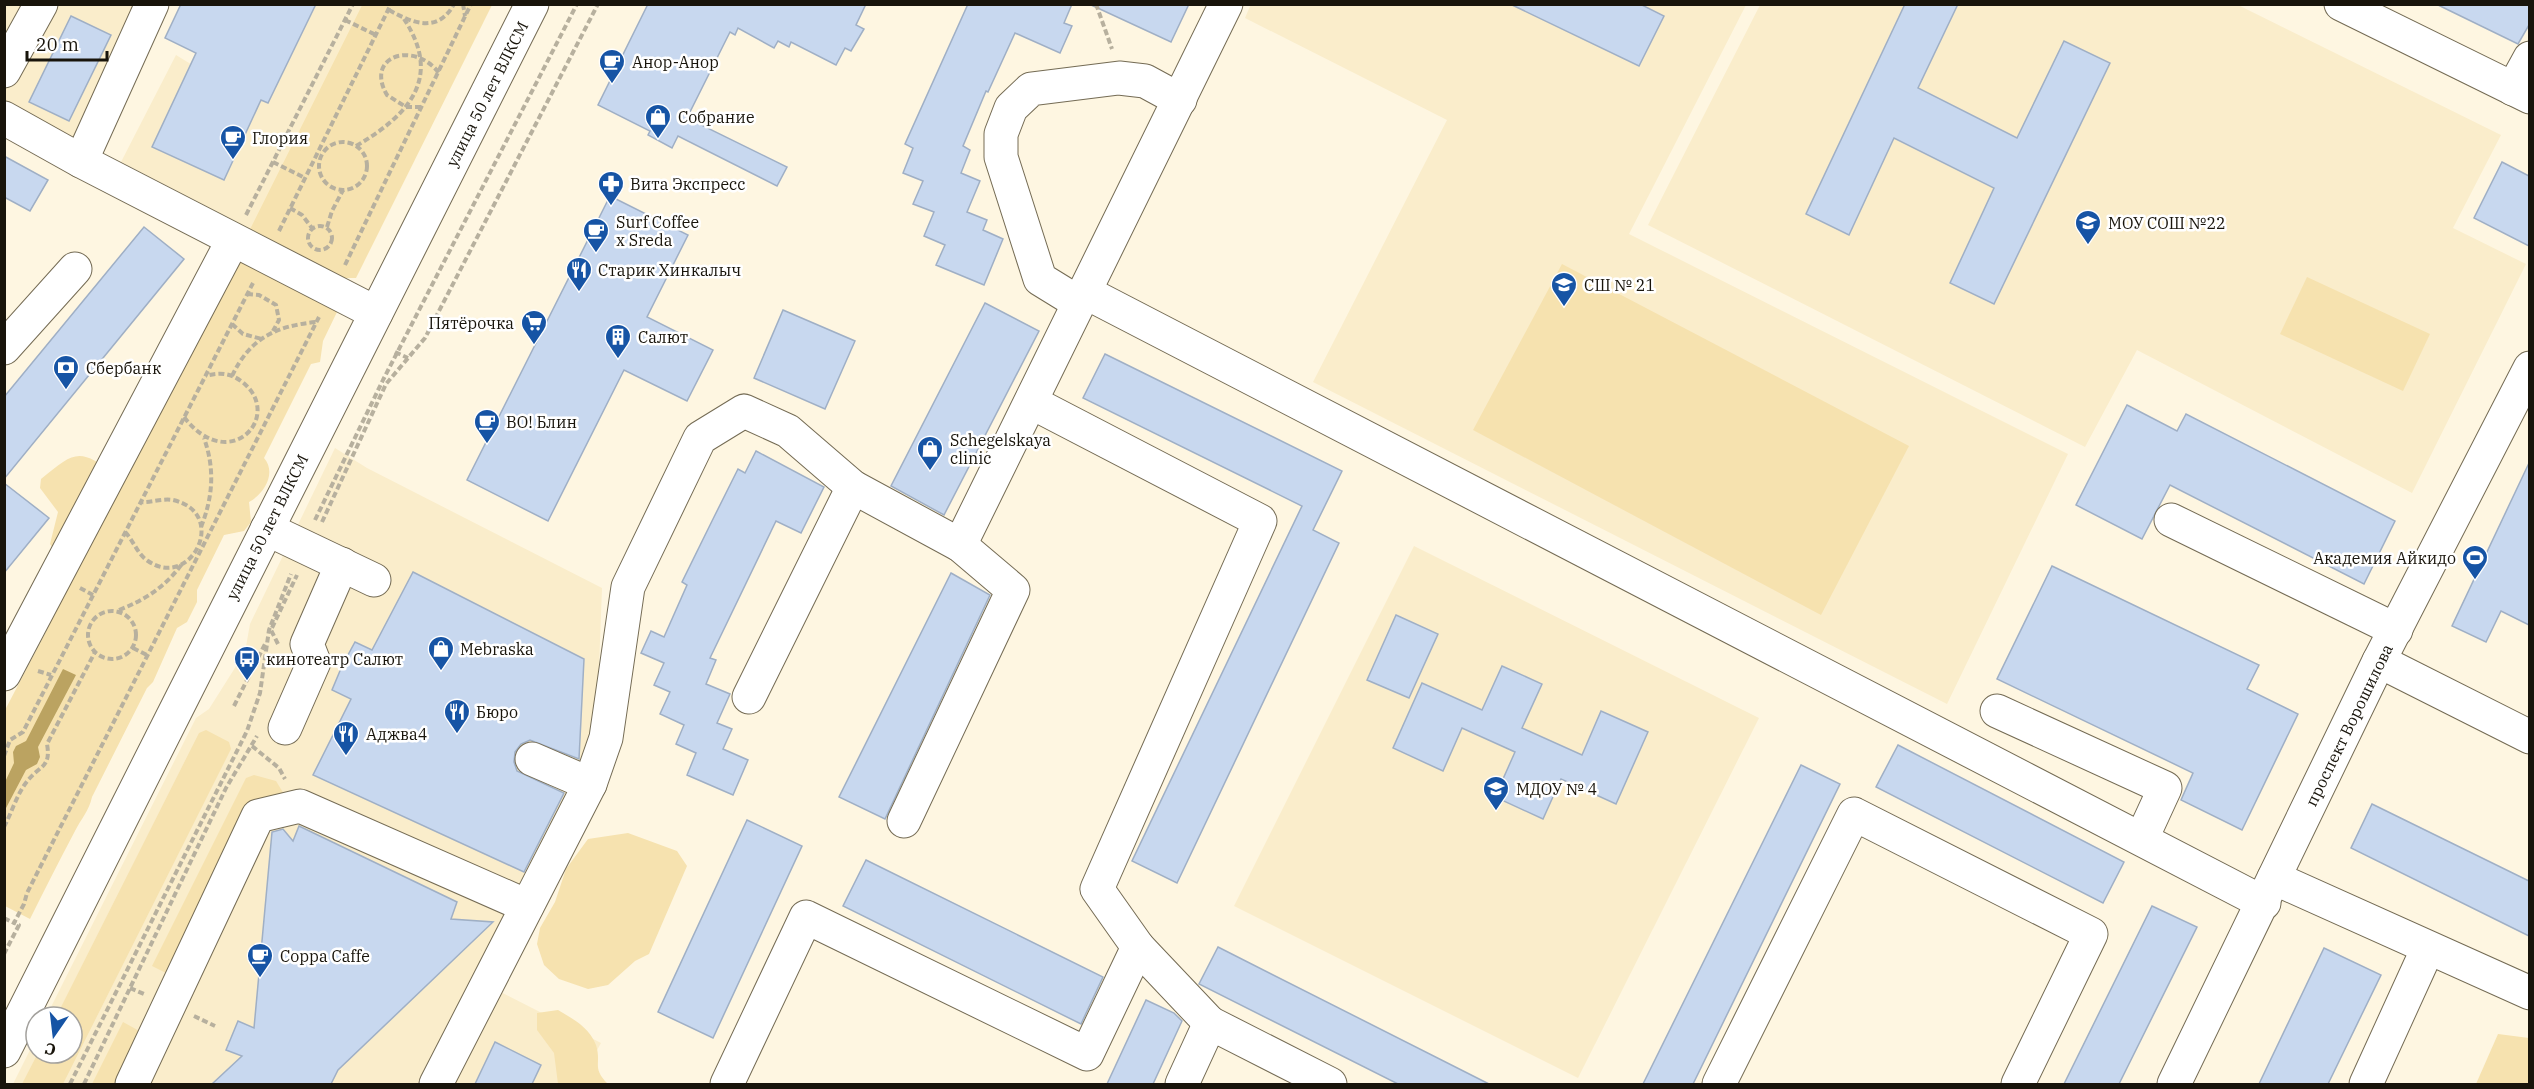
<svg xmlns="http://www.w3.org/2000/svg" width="2534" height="1089" font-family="'IBM Plex Serif',serif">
  <rect width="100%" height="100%" fill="#fef6e1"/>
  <g fill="#faedcb">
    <polygon points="1251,4 1746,5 1629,234 2068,454 1947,704 1313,382 1447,120 1245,18"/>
    <polygon points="2236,4 2501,135 2453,228 2526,264 2412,493 2137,350 2085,447 1648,225 1760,5"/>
    <polygon points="5,5 134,5 73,146 5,108"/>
    <polygon points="241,5 362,5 250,229 121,162 176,55 207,74"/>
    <polygon points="335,448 367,468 602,588 596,747 475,979 601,1043 578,1084 13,1084 36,1038 36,1053 72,1053 72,1017 46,1017 196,718 209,709 245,652 250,624"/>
    <polygon points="1414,546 1759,718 1578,1078 1234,906"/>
  </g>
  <g fill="#f6e2af">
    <polygon points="362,5 492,5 356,278 345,278 250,229"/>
    <path d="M237,258L333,304L337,312L323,341L320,362L311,364L264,458C277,473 264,494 249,502L251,522L244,531L224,535L197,590V602L187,622L177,628L153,682L147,688L92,797C89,811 81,819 75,831C59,861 45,889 30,919L5,906L4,712L50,624L57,554L50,544L58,512L40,488L41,479C75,451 79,447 116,475Z"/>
    <polygon points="1562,264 1909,446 1821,615 1473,430"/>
    <polygon points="2307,277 2430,334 2403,391 2280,334"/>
    <polygon points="206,730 229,742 231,749 63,1084 22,1084 38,1053 72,1053 72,1017 56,1017 199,733"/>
    <polygon points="254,775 276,781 287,799 172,976 152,966 246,778"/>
    <polygon points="628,833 677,851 687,866 649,954 635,961 608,985 588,989 559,979 544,965 537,944 540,928 555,902 566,869 588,839"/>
    <path d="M558,1010C573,1019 589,1027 596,1045C602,1064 591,1067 608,1084H558L554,1053L537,1030V1013Z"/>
    <polygon points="123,1022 143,1033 119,1084 92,1084"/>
    <polygon points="2498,1034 2529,1038 2529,1084 2476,1084"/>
  </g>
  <polygon fill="#bba361" points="63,669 76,675 38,747 40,757 37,764 26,770 5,810 5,782 14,763 13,752 16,746 26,741"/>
  <g fill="#c8d8ef" stroke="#9fafc5" stroke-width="1.5">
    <polygon points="181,4 316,4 268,103 261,100 224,180 152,147 196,53 165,38"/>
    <polygon points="648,4 866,4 856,25 864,29 851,51 845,48 836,65 791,42 789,47 778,41 774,48 738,28 735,35 730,32 687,118 787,167 777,186 678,136 672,148 648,135 650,131 598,105"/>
    <polygon points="968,4 1072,4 1064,23 1072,26 1060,53 1015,33 988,92 986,91 963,146 970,150 961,173 980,181 967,212 987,220 983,230 1003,239 984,285 936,265 945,245 924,236 934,212 913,204 923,181 903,173 913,148 905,144"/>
    <polygon points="1089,4 1189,4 1171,42"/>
    <polygon points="1510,4 1640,4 1664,16 1639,66"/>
    <polygon points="1905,4 1958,4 1918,88 2017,138 2064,41 2110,63 1994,304 1950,283 1994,188 1894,138 1849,235 1806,214"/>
    <polygon points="2436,4 2529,4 2529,25 2518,44"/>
    <polygon points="71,16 111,35 69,121 29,102"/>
    <polygon points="4,156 48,180 30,211 4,197"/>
    <polygon points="2502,162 2529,176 2529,246 2474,218"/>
    <polygon points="610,196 688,235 647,317 713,350 687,401 624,370 548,521 467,480"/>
    <polygon points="144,227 184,259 4,479 4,397"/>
    <polygon points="985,303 1039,331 944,515 891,486"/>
    <polygon points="783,310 855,341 825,409 754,378"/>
    <polygon points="1105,354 1342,471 1313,530 1339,543 1177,883 1132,861 1302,506 1083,398"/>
    <polygon points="2127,405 2177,431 2186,414 2395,521 2364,584 2170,485 2142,539 2076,505"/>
    <polygon points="756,451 824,487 801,533 776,521 710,658 716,660 706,684 730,694 717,723 732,729 723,749 748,760 733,795 687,775 696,753 676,744 684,725 660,714 670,692 654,685 664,663 641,653 651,631 664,637 687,585 682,582 713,519 738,469 745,473"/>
    <polygon points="2529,463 2529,625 2501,611 2486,642 2452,626"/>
    <polygon points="4,483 49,518 4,573"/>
    <polygon points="2052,566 2259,665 2247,689 2298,714 2242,830 2181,800 2193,773 1997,679"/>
    <polygon points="413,572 584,659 579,759 530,740 521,744 515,752 514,762 517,771 564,793 524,872 313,775 351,699 332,690 342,666 355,642 372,650"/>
    <polygon points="951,573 990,595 885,819 839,797"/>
    <polygon points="1396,615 1438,634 1409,698 1367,680"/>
    <polygon points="1502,666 1542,684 1522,728 1582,755 1601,711 1648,732 1616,804 1561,779 1543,819 1495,797 1515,752 1462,728 1443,771 1393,748 1422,683 1482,710"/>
    <polygon points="1898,745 2124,862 2103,903 1876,787"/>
    <polygon points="1801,765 1840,784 1693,1084 1643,1084"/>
    <polygon points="2372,804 2529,881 2529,936 2351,848"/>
    <polygon points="747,820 802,846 713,1038 658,1012"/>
    <polygon points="299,826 457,902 451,919 493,922 338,1070 331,1084 212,1084 242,1056 226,1050 238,1021 254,1028 272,832 283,829 293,841"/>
    <polygon points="866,860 1103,977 1081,1024 843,906"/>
    <polygon points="2152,906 2197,927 2119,1084 2064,1084"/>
    <polygon points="1218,947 1489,1084 1398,1084 1199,984"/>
    <polygon points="2324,948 2381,975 2328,1084 2259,1084"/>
    <polygon points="1146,1000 1174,1013 1182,1021 1153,1084 1107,1084"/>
    <polygon points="495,1042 541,1065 532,1084 475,1084"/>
  </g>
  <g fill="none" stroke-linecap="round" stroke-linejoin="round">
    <defs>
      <g id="minor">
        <polyline points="2341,4 2530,97"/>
        <polyline points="4,71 41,4"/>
        <polyline points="2513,89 2530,58"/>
        <polyline points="4,118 81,161 376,313"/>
        <polyline points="81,161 152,4"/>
        <polyline points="1085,292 2264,903"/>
        <polyline points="1079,303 1040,279 1001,157 1001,134 1011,108 1031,89 1119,78 1145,81 1180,100"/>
        <polyline points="4,348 75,269"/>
        <polyline points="1031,402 1260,521 1097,889 1138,947 1210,1023"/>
        <polyline points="2171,520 2396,630"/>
        <polyline points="267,529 374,580"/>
        <polyline points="960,545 1226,4"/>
        <polyline points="2379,661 2530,737"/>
        <polyline points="4,674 233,240"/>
        <polyline points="749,697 853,487"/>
        <polyline points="1997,711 2165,788 2142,838"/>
        <polyline points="285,728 314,662 307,644 342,564"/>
        <polyline points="532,759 590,784"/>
        <polyline points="2274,878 2530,993"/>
        <polyline points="4,1051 532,4"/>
        <polyline points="132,1084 258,816 300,806 527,906"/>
        <polyline points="436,1084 590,784 606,738 628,587 700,438 744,411 788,431 853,487 960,545 1013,590 904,821"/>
        <polyline points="727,1084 806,917 1087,1054 1138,947"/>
        <polyline points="1182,1084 1210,1023 1330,1084"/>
        <polyline points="1719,1084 1854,814 2091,934 2018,1084"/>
        <polyline points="2174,1084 2379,661 2530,368"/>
        <polyline points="2366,1084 2428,948"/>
      </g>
    </defs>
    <use href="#minor" stroke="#746b54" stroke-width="35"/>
    <g stroke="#b7b09e" stroke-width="4" stroke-dasharray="6 3" stroke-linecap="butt">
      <polyline points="463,4 465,16"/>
      <polyline points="1096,4 1112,49"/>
      <path d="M389,10C412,23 438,34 454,4"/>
      <polyline points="345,20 376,35"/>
      <path d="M421,107H406L387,95C364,56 414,40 439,73"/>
      <circle cx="343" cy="166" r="24"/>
      <path d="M356,146C409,115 443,78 404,19"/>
      <polyline points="273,162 305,178"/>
      <polyline points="290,208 302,215 312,228"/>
      <polyline points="246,215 353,4"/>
      <circle cx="320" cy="238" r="12"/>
      <polyline points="327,227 332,211 343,190"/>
      <polyline points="279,231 391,4"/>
      <polyline points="345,265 471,4"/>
      <polyline points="247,294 259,295 276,305 279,320 273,331"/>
      <polyline points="232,324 243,334 262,339"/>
      <polyline points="395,352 408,358"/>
      <path d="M232,376C250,338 276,326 316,322"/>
      <path d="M184,417C230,477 286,414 241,381C230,373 219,372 206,376"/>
      <polyline points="315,520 383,380 577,4"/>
      <polyline points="322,522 386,384 425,338 598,4"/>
      <path d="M201,527C213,497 215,469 204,438"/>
      <path d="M125,532C134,541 137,554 148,561C191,591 230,513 173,500C162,498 151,503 140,502"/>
      <polyline points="80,588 93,595"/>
      <path d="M119,610C145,600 165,587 182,564"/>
      <circle cx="112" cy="635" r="24"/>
      <polyline points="278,644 271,630 297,575"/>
      <polyline points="133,648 147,655"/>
      <polyline points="38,671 51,675"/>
      <polyline points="234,706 265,644"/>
      <polyline points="252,746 279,768 285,779"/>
      <polyline points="4,756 10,740 23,732 253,283"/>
      <polyline points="4,758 4,767"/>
      <path d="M4,827C12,812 18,791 29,779C41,765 51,767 47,744L95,652"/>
      <polyline points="4,918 14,923 24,904 27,893 319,317"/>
      <polyline points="4,954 19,925 14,923"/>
      <polyline points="130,988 144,994"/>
      <polyline points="194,1016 215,1026"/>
      <polyline points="70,1084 247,731 260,693 269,630 291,574"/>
      <polyline points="84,1084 226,788 257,736"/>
    </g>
    <use href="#minor" stroke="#fff" stroke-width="33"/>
  </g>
  <defs>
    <symbol id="cafe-pin" viewBox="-11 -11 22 30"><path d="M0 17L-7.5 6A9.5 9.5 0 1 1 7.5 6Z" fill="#1654a5" stroke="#fff"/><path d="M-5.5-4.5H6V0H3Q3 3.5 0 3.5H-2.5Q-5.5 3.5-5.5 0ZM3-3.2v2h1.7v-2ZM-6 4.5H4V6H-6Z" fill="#fff"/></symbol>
    <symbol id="shop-pin" viewBox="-11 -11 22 30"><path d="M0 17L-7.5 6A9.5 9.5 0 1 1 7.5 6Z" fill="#1654a5" stroke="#fff"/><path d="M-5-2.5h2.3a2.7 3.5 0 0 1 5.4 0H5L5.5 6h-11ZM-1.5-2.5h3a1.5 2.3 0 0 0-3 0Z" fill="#fff"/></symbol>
    <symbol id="pharmacy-pin" viewBox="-11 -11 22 30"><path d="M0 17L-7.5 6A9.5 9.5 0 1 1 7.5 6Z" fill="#1654a5" stroke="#fff"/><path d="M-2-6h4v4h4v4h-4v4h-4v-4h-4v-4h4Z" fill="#fff"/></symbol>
    <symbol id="school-pin" viewBox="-11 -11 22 30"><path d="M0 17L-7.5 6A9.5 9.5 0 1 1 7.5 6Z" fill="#1654a5" stroke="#fff"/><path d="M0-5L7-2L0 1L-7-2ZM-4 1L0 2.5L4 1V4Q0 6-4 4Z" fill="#fff"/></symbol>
    <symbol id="restaurant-pin" viewBox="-11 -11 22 30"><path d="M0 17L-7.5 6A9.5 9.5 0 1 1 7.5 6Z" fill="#1654a5" stroke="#fff"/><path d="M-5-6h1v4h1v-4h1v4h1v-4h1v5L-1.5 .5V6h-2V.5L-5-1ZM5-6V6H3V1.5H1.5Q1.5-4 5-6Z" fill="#fff"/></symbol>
    <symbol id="supermarket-pin" viewBox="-11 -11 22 30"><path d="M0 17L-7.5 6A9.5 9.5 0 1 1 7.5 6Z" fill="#1654a5" stroke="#fff"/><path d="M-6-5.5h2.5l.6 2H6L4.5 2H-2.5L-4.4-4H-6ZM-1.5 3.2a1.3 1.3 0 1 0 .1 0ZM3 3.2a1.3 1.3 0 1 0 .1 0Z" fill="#fff"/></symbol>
    <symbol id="building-pin" viewBox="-11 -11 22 30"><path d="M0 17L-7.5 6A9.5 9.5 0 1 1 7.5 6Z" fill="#1654a5" stroke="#fff"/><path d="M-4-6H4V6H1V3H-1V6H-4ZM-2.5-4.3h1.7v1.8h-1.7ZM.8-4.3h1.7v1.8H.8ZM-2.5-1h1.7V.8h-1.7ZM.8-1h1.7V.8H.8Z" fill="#fff"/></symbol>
    <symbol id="bank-pin" viewBox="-11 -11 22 30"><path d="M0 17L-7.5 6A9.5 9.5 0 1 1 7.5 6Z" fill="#1654a5" stroke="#fff"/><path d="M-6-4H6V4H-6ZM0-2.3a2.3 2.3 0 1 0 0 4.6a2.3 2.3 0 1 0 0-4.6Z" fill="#fff"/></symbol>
    <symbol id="stadium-pin" viewBox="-11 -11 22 30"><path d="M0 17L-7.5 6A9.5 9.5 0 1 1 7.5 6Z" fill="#1654a5" stroke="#fff"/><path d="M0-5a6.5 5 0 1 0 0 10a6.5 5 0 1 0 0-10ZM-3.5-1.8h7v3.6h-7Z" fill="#fff"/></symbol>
    <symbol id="bus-pin" viewBox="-11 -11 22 30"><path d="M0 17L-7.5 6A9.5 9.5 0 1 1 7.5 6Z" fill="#1654a5" stroke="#fff"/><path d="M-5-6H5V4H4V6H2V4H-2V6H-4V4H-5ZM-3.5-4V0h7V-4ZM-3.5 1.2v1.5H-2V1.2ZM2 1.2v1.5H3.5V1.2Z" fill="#fff"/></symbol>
  </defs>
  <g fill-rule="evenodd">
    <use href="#cafe-pin" x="597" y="47" width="30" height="40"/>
    <use href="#shop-pin" x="643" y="102" width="30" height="40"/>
    <use href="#cafe-pin" x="218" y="123" width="30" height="40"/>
    <use href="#pharmacy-pin" x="596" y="169" width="30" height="40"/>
    <use href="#school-pin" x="2073" y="208" width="30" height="40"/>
    <use href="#cafe-pin" x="581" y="216" width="30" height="40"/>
    <use href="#restaurant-pin" x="564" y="255" width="30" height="40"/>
    <use href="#school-pin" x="1549" y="270" width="30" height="40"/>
    <use href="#supermarket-pin" x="519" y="308" width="30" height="40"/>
    <use href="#building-pin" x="603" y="322" width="30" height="40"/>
    <use href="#bank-pin" x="51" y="353" width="30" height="40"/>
    <use href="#cafe-pin" x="472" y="407" width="30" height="40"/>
    <use href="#shop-pin" x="915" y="434" width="30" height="40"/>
    <use href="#stadium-pin" x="2460" y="543" width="30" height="40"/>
    <use href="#shop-pin" x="426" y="634" width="30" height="40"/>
    <use href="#bus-pin" x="232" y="644" width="30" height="40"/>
    <use href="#restaurant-pin" x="442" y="697" width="30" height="40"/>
    <use href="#restaurant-pin" x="331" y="719" width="30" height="40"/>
    <use href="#school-pin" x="1481" y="774" width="30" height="40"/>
    <use href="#cafe-pin" x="245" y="941" width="30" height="40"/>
  </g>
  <g text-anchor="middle" stroke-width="5" stroke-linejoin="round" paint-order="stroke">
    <g font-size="16" fill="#18140b" stroke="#fff" text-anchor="start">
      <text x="632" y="68">Анор-Анор</text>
      <text x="678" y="123">Собрание</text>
      <text x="252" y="144">Глория</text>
      <text x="630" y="190">Вита Экспресс</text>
      <text x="616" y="228">Surf Coffee<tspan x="616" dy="18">x Sreda</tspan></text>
      <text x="2108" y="229">МОУ СОШ №22</text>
      <text x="598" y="276">Старик Хинкалыч</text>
      <text x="1584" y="291">СШ № 21</text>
      <text x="514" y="329" text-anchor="end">Пятёрочка</text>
      <text x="638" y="343">Салют</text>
      <text x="86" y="374">Сбербанк</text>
      <text x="506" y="428">ВО! Блин</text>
      <text x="950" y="446">Schegelskaya<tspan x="950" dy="18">clinic</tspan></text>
      <text x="2456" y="564" text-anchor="end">Академия Айкидо</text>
      <text x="460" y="655">Mebraska</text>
      <text x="266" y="665">кинотеатр Салют</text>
      <text x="476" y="718">Бюро</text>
      <text x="366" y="740">Аджва4</text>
      <text x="1516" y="795">МДОУ № 4</text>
      <text x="280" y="962">Coppa Caffe</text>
    </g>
    <g font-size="16" fill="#18140b" stroke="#fff">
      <text transform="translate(487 94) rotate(-63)" y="6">улица 50 лет ВЛКСМ</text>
      <text transform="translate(267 527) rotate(-63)" y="6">улица 50 лет ВЛКСМ</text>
      <text transform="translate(2349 725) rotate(-64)" y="6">проспект Ворошилова</text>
    </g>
  </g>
  <rect width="2534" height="1089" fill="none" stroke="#18140b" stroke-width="12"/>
  <g transform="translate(54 1035) rotate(194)"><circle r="28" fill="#ffffff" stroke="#a3a19d" stroke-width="1.5"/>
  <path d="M0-4.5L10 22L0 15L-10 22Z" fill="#1654a5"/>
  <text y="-9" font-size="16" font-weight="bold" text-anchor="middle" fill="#18140b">С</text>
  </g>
  <path d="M27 51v9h80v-9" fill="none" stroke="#18140b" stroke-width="3"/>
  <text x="36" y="51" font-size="18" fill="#18140b" stroke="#ffffff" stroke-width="4.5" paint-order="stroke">20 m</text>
</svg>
